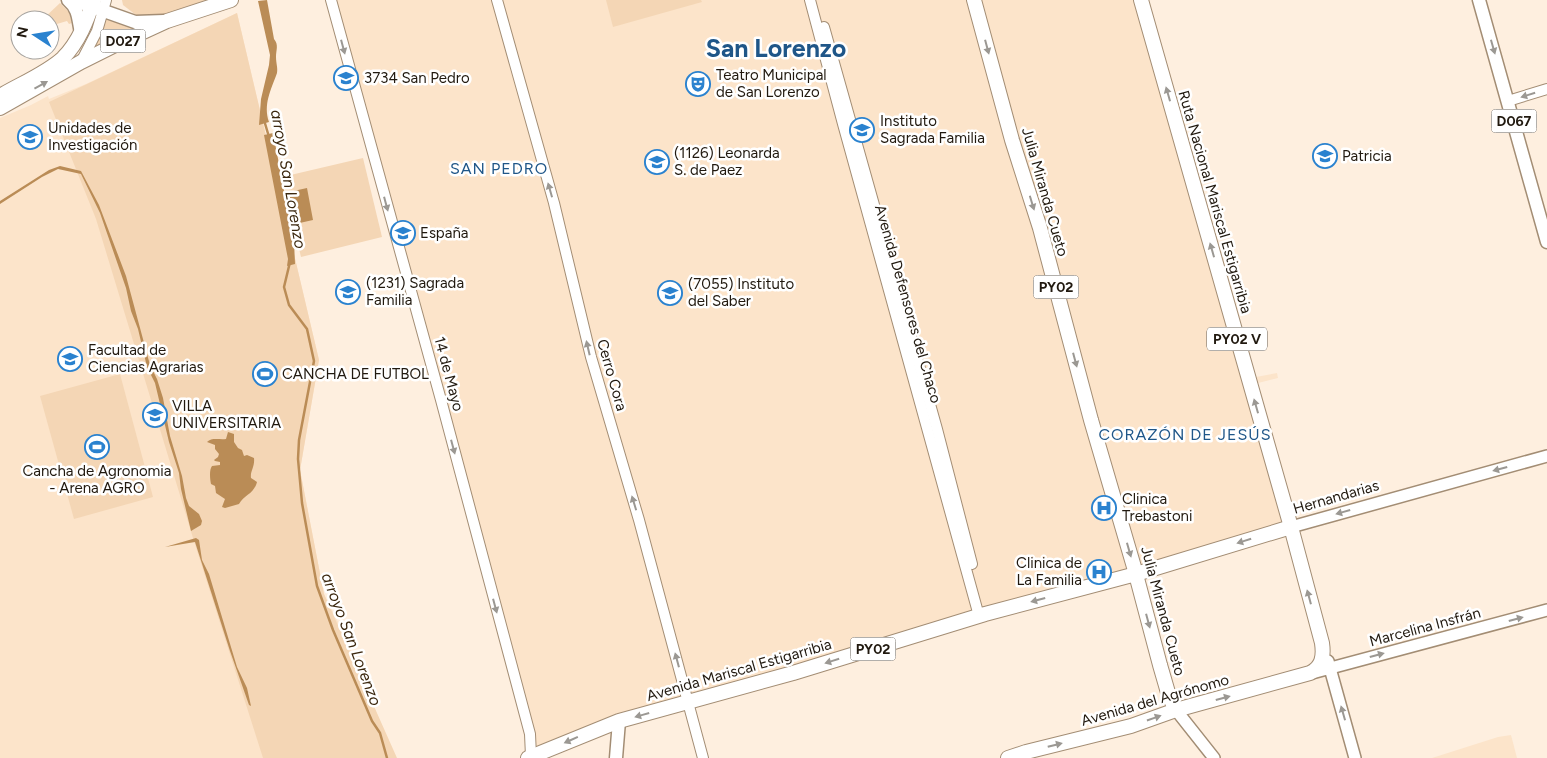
<svg xmlns="http://www.w3.org/2000/svg" width="1547" height="758" font-family="Figtree,sans-serif">
  <rect width="100%" height="100%" fill="#feefdf"/>
  <g fill="#fce4ca">
    <polygon points="330,0 1149,0 1256,377 1277,373 1278,378 1258,383 1298,527 532,753"/>
    <polygon points="237,13 319,360 300,470 324,594 346,638 395,758 0,758 0,118 31,105 48,96 49,99 86,84"/>
    <polygon points="1511,735 1517,758 1432,758 1498,737"/>
  </g>
  <g fill="#f4d6b5">
    <polygon points="122,0 211,0 165,15 150,18 136,15 123,5"/>
    <polygon points="606,0 701,0 702,2 613,27"/>
    <polygon points="60,3 69,12 72,23 69,24 67,21 50,26 50,20 42,20"/>
    <polygon points="237,13 319,360 300,470 324,594 397,758 263,758 193,538 96,219 49,102"/>
    <polygon points="105,18 131,27 131,29 95,47 94,46"/>
    <polygon points="363,158 382,237 301,257 282,177"/>
    <polygon points="120,374 153,497 74,519 40,396"/>
  </g>
  <g fill="#ba8c56">
    <path d="M267,0L274,39C279,45 276,50 276,57C276,63 278,68 277,73C271,90 263,104 269,122L259,125L261,99L269,65L270,55L258,1Z"/>
    <polygon points="273,133 294,241 295,264 287,266 288,259 264,135"/>
    <polygon points="60,166 81,171 99,205 126,276 150,365 157,379 163,398 170,436 182,476 186,498 189,506 199,514 202,521 201,525 191,531 181,489 179,473 169,442 155,383 147,367 138,329 131,311 126,288 100,213 81,174 58,169 42,177 0,204 0,201 49,170"/>
    <polygon points="307,188 313,220 295,224 289,192"/>
    <path d="M228,432L234,434V442L238,448L242,450L244,456L247,455L254,458C255,467 250,471 251,478L257,482C254,494 244,495 239,504L225,508L222,507L225,499L216,493L215,486L211,484C210,479 209,470 212,466L220,465V462L215,461L214,460L218,457L219,454L215,449V445L207,442C212,437 219,440 226,439Z"/>
    <polygon points="196,538 199,540 202,560 209,574 237,667 247,688 251,706 249,705 230,651 195,542 165,547"/>
  </g>
  <g fill="none" stroke-linecap="round" stroke-linejoin="round">
    <g stroke="#ba8c56" stroke-width="2.5">
      <polyline points="264,120 269,137"/>
      <polyline points="290,262 284,287 289,305 307,329 314,361 299,440 298,459 302,503 317,586 333,630 372,721 380,733 387,758"/>
    </g>
    <defs>
      <g id="tertiary">
        <polyline points="331,0 441,400 530,734 531,756"/>
        <polyline points="497,0 554,203 591,357 639,520 703,758"/>
        <polyline points="810,0 843,124 979,616"/>
        <polyline points="824,27 937,429 972,564"/>
        <polyline points="81,62 97,31 106,0"/>
        <polyline points="1508,101 1547,89"/>
      </g>
      <g id="secondary">
        <polyline points="1291,527 1547,456"/>
        <polyline points="1328,661 1355,758"/>
        <polyline points="1312,673 1547,610"/>
        <polyline points="1176,710 1214,758"/>
      </g>
      <g id="primary">
        <path d="M68,0C79,9 78,20 81,33"/>
        <polyline points="73,0 135,22 164,21"/>
        <polyline points="1479,0 1547,242"/>
        <polyline points="616,758 619,721"/>
      </g>
      <g id="trunk">
        <polyline points="974,0 1012,140 1040,228 1091,420 1134,567 1160,665 1169,696 1176,710"/>
        <path d="M0,96C20,84 47,73 63,58C79,42 87,20 94,0"/>
        <polyline points="0,108 81,62 117,44 167,21 231,0"/>
        <polyline points="528,758 619,721 793,673 985,614 1136,574 1291,527"/>
        <path d="M1008,758L1026,752L1131,726L1176,710L1310,673C1322,667 1324,657 1322,643L1291,527L1141,0"/>
      </g>
    </defs>
    <use href="#tertiary" stroke="#a38d74" stroke-width="12"/>
    <use href="#secondary" stroke="#a38d74" stroke-width="14"/>
    <use href="#primary" stroke="#a38d74" stroke-width="15"/>
    <use href="#trunk" stroke="#a38d74" stroke-width="16"/>
    <use href="#tertiary" stroke="#fff" stroke-width="10"/>
    <use href="#secondary" stroke="#fff" stroke-width="11"/>
    <use href="#primary" stroke="#fff" stroke-width="12"/>
    <use href="#trunk" stroke="#fff" stroke-width="14"/>
  </g>
  <defs><path id="oneway-solid" d="M-6-.8H1V-3.2L6.5 0L1 3.2V.8H-6Z" transform="scale(1.25)"/></defs>
  <g fill="#9b9893">
    <use href="#oneway-solid" transform="translate(343 47) rotate(75)"/>
    <use href="#oneway-solid" transform="translate(987 47) rotate(75)"/>
    <use href="#oneway-solid" transform="translate(1493 47) rotate(74)"/>
    <use href="#oneway-solid" transform="translate(41 85) rotate(-29)"/>
    <use href="#oneway-solid" transform="translate(1168 94) rotate(-106)"/>
    <use href="#oneway-solid" transform="translate(1528 95) rotate(163)"/>
    <use href="#oneway-solid" transform="translate(550 190) rotate(-106)"/>
    <use href="#oneway-solid" transform="translate(1032 203) rotate(73)"/>
    <use href="#oneway-solid" transform="translate(386 204) rotate(75)"/>
    <use href="#oneway-solid" transform="translate(1212 250) rotate(-106)"/>
    <use href="#oneway-solid" transform="translate(588 348) rotate(-103)"/>
    <use href="#oneway-solid" transform="translate(1075 360) rotate(75)"/>
    <use href="#oneway-solid" transform="translate(1256 406) rotate(-106)"/>
    <use href="#oneway-solid" transform="translate(453 447) rotate(75)"/>
    <use href="#oneway-solid" transform="translate(1500 469) rotate(165)"/>
    <use href="#oneway-solid" transform="translate(634 503) rotate(-107)"/>
    <use href="#oneway-solid" transform="translate(1343 512) rotate(164)"/>
    <use href="#oneway-solid" transform="translate(1244 541) rotate(163)"/>
    <use href="#oneway-solid" transform="translate(1129 550) rotate(74)"/>
    <use href="#oneway-solid" transform="translate(1309 597) rotate(-105)"/>
    <use href="#oneway-solid" transform="translate(1038 600) rotate(165)"/>
    <use href="#oneway-solid" transform="translate(495 606) rotate(75)"/>
    <use href="#oneway-solid" transform="translate(1516 619) rotate(-15)"/>
    <use href="#oneway-solid" transform="translate(1148 621) rotate(75)"/>
    <use href="#oneway-solid" transform="translate(1377 655) rotate(-15)"/>
    <use href="#oneway-solid" transform="translate(677 660) rotate(-105)"/>
    <use href="#oneway-solid" transform="translate(832 661) rotate(163)"/>
    <use href="#oneway-solid" transform="translate(1223 698) rotate(-15)"/>
    <use href="#oneway-solid" transform="translate(1343 713) rotate(-106)"/>
    <use href="#oneway-solid" transform="translate(642 715) rotate(164)"/>
    <use href="#oneway-solid" transform="translate(1154 718) rotate(-19)"/>
    <use href="#oneway-solid" transform="translate(571 740) rotate(156)"/>
    <use href="#oneway-solid" transform="translate(1055 745) rotate(-14)"/>
  </g>
  <defs>
    <symbol id="school-ring" viewBox="-11 -11 22 22"><circle r="9.5" fill="#fff" stroke="#2a82cf" stroke-width="1.5"/><path d="M0-5L7-2L0 1L-7-2ZM-4 1L0 2.5L4 1V4Q0 6-4 4Z" fill="#2a82cf"/></symbol>
    <symbol id="theatre-ring" viewBox="-11 -11 22 22"><circle r="9.5" fill="#fff" stroke="#2a82cf" stroke-width="1.5"/><path d="M-5-5.5Q0-4 5-5.5V0Q5 5 0 6Q-5 5-5 0ZM-3.3-2.5H-1v1.5H-3.3ZM1-2.5H3.3v1.5H1ZM-2.8 1Q0 5.5 2.8 1Z" fill="#2a82cf"/></symbol>
    <symbol id="university-ring" viewBox="-11 -11 22 22"><circle r="9.5" fill="#fff" stroke="#2a82cf" stroke-width="1.5"/><path d="M0-5L7-2L0 1L-7-2ZM-4 1L0 2.5L4 1V4Q0 6-4 4Z" fill="#2a82cf"/></symbol>
    <symbol id="stadium-ring" viewBox="-11 -11 22 22"><circle r="9.5" fill="#fff" stroke="#2a82cf" stroke-width="1.5"/><path d="M0-5a6.5 5 0 1 0 0 10a6.5 5 0 1 0 0-10ZM-3.5-1.8h7v3.6h-7Z" fill="#2a82cf"/></symbol>
    <symbol id="hospital-ring" viewBox="-11 -11 22 22"><circle r="9.5" fill="#fff" stroke="#2a82cf" stroke-width="1.5"/><path d="M-5-5h3v3.5h4V-5h3V5h-3V1.5h-4V5h-3Z" fill="#2a82cf"/></symbol>
  </defs>
  <g fill-rule="evenodd">
    <use href="#school-ring" x="332" y="64" width="28" height="28"/>
    <use href="#theatre-ring" x="684" y="70" width="28" height="28"/>
    <use href="#university-ring" x="848" y="116" width="28" height="28"/>
    <use href="#university-ring" x="16" y="123" width="28" height="28"/>
    <use href="#school-ring" x="1311" y="142" width="28" height="28"/>
    <use href="#school-ring" x="643" y="148" width="28" height="28"/>
    <use href="#school-ring" x="389" y="219" width="28" height="28"/>
    <use href="#school-ring" x="334" y="278" width="28" height="28"/>
    <use href="#school-ring" x="656" y="279" width="28" height="28"/>
    <use href="#university-ring" x="56" y="345" width="28" height="28"/>
    <use href="#stadium-ring" x="251" y="360" width="28" height="28"/>
    <use href="#university-ring" x="141" y="401" width="28" height="28"/>
    <use href="#stadium-ring" x="83" y="433" width="28" height="28"/>
    <use href="#hospital-ring" x="1090" y="494" width="28" height="28"/>
    <use href="#hospital-ring" x="1085" y="558" width="28" height="28"/>
  </g>
  <g text-anchor="middle" stroke-width="5" stroke-linejoin="round" paint-order="stroke">
    <g fill="#fff" stroke="#645e57" stroke-width="1">
      <rect x="100.5" y="29.5" width="45" height="23" rx="4"/>
      <rect x="1491.5" y="109.5" width="45" height="23" rx="4"/>
      <rect x="1033.5" y="275.5" width="45" height="23" rx="4"/>
      <rect x="1207" y="327.5" width="60" height="23" rx="4"/>
      <rect x="850.5" y="637.5" width="45" height="23" rx="4"/>
    </g>
    <g font-size="14" font-weight="bold" fill="#21190f">
      <text x="123" y="46">D027</text>
      <text x="1514" y="126">D067</text>
      <text x="1056" y="292">PY02</text>
      <text x="1237" y="344">PY02 V</text>
      <text x="873" y="654">PY02</text>
    </g>
    <g font-size="15" fill="#21190f" stroke="#fff" text-anchor="start">
      <text x="716" y="80">Teatro Municipal<tspan x="716" dy="17">de San Lorenzo</tspan></text>
      <text x="364" y="83">3734 San Pedro</text>
      <text x="880" y="126">Instituto<tspan x="880" dy="17">Sagrada Familia</tspan></text>
      <text x="48" y="133">Unidades de<tspan x="48" dy="17">Investigación</tspan></text>
      <text x="674" y="158">(1126) Leonarda<tspan x="674" dy="17">S. de Paez</tspan></text>
      <text x="1342" y="161">Patricia</text>
      <text x="420" y="238">España</text>
      <text x="366" y="288">(1231) Sagrada<tspan x="366" dy="17">Familia</tspan></text>
      <text x="688" y="289">(7055) Instituto<tspan x="688" dy="17">del Saber</tspan></text>
      <text x="88" y="355">Facultad de<tspan x="88" dy="17">Ciencias Agrarias</tspan></text>
      <text x="282" y="379">CANCHA DE FUTBOL</text>
      <text x="172" y="411">VILLA<tspan x="172" dy="17">UNIVERSITARIA</tspan></text>
      <text x="97" y="476" text-anchor="middle">Cancha de Agronomia<tspan x="97" dy="17">- Arena AGRO</tspan></text>
      <text x="1122" y="504">Clinica<tspan x="1122" dy="17">Trebastoni</tspan></text>
      <text x="1082" y="568" text-anchor="end">Clinica de<tspan x="1082" dy="17">La Familia</tspan></text>
    </g>
    <g font-size="15" fill="#21190f" stroke="#fff">
      <text transform="translate(1045 192) rotate(74)" y="5">Julia Miranda Cueto</text>
      <text transform="translate(1215 202) rotate(74)" y="5">Ruta Nacional Mariscal Estigarribia</text>
      <text transform="translate(908 304) rotate(74)" y="5">Avenida Defensores del Chaco</text>
      <text transform="translate(449 374) rotate(75)" y="5">14 de Mayo</text>
      <text transform="translate(612 375) rotate(74)" y="5">Cerro Cora</text>
      <text transform="translate(1336 497) rotate(-16)" y="5">Hernandarias</text>
      <text transform="translate(1163 611) rotate(75)" y="5">Julia Miranda Cueto</text>
      <text transform="translate(1425 627) rotate(-15)" y="5">Marcelina Insfrán</text>
      <text transform="translate(739 670) rotate(-16)" y="5">Avenida Mariscal Estigarribia</text>
      <text transform="translate(1155 700) rotate(-16)" y="5">Avenida del Agrónomo</text>
    </g>
    <g font-size="16" letter-spacing="1" fill="#1f5688" stroke="#fff">
      <text x="499" y="174">SAN PEDRO</text>
      <text x="1185" y="440">CORAZÓN DE JESÚS</text>
    </g>
    <g font-size="16" font-style="italic" fill="#3b270e" stroke="#fff">
      <text transform="translate(289 179) rotate(80)" y="6">arroyo San Lorenzo</text>
      <text transform="translate(352 639) rotate(69)" y="6">arroyo San Lorenzo</text>
    </g>
    <g font-size="25" font-weight="bold" fill="#1f5688" stroke="#fff">
      <text x="776" y="57">San Lorenzo</text>
    </g>
  </g>
  <g transform="translate(35 35) rotate(282)"><circle r="24" fill="#ffffff" stroke="#a6a39f"/>
  <path d="M0-4L9 19L0 12L-9 19Z" fill="#2a82cf"/>
  <text y="-8" font-size="14" font-weight="bold" text-anchor="middle" fill="#21190f">N</text>
  </g>
</svg>
